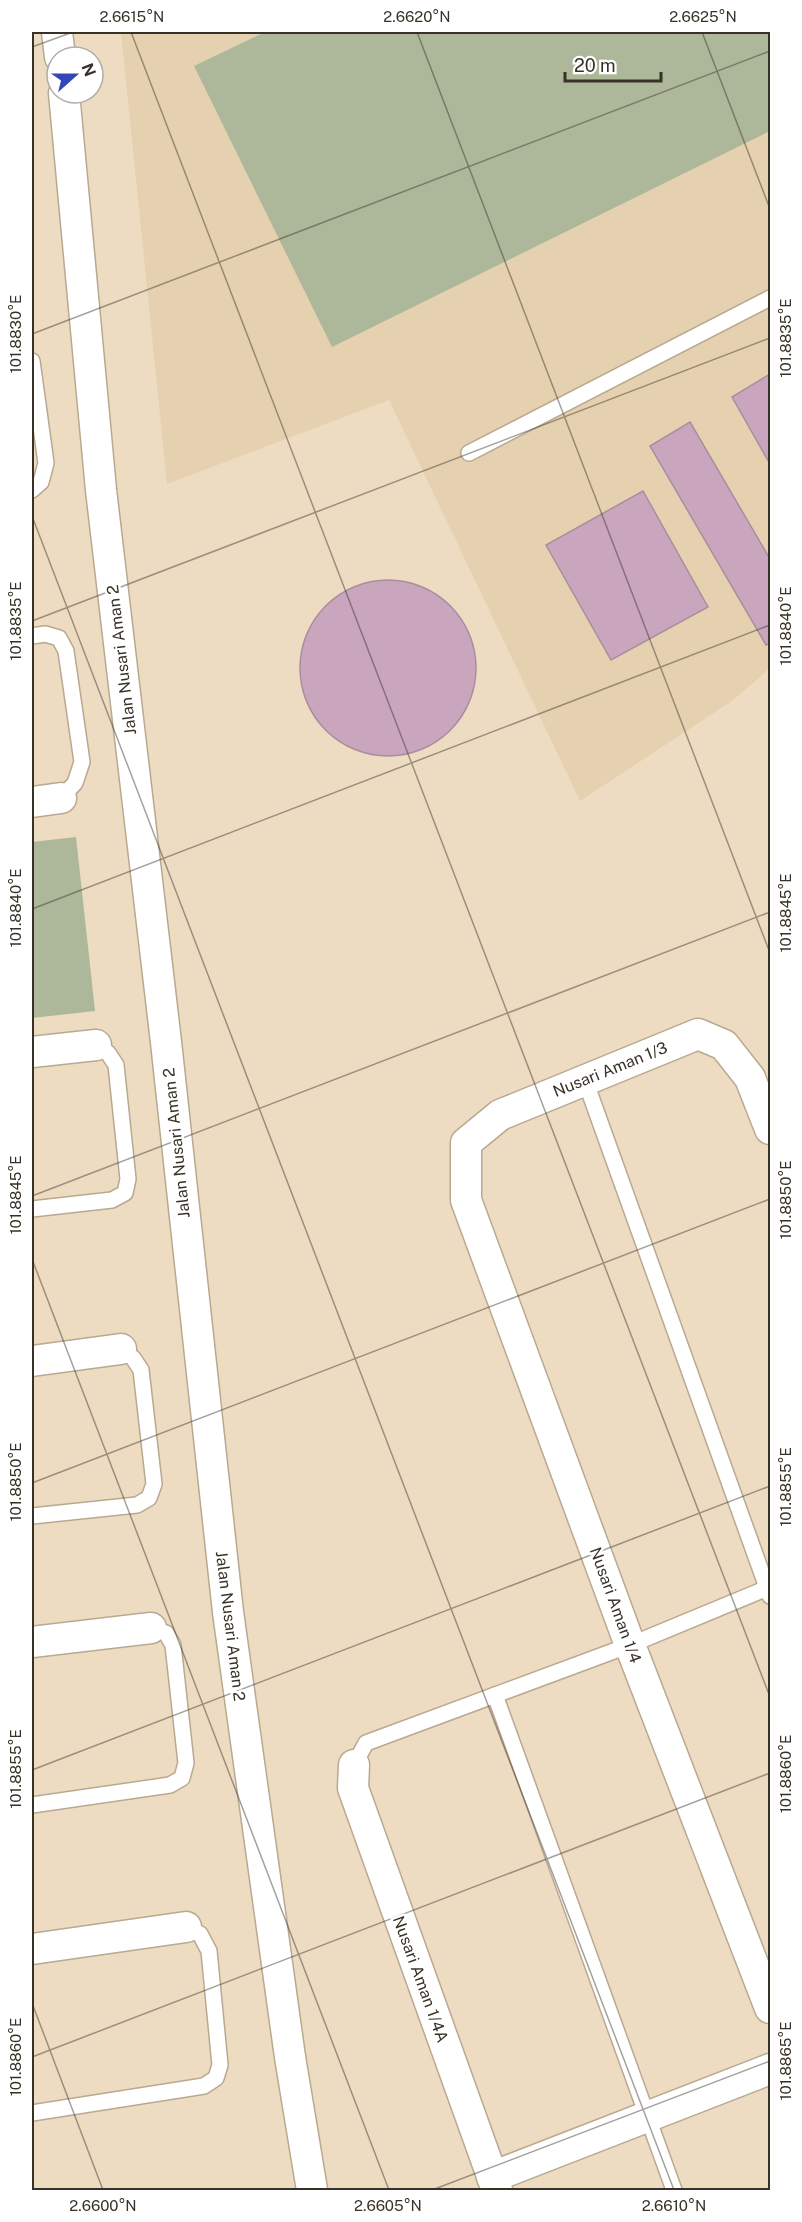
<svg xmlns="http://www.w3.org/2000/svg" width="802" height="2222" font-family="'Public Sans',sans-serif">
  <rect width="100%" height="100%" fill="#eddcc2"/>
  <polygon fill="#e5d1b0" points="121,32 770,32 770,668 732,701 580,801 389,400 167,484"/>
  <g fill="#acb899">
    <polygon points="265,32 770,32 770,131 332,347 194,66"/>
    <polygon points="76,837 95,1011 32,1018 32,842"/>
  </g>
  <g fill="#c9a6bd" stroke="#a98e9f" stroke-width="1.5">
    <polygon points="770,374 770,464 732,397"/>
    <polygon points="690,422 770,559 770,643 766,645 650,446"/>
    <polygon points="643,491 708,607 611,660 546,545"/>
    <circle cx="388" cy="668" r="88"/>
  </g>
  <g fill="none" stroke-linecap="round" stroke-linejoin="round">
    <defs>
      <g id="lane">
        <polyline points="32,361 46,463 41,482 32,490"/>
        <polyline points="469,453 770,298"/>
        <polyline points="32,636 45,634 59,638 66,651 82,762 75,783 61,798"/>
        <polyline points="585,1080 770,1596"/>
        <polyline points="32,1209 112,1200 125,1193 128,1179 116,1065 108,1053 96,1045"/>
        <polyline points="32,1516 137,1505 149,1498 154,1484 141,1370 133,1358 121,1349"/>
        <polyline points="495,1695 674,2190"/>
        <polyline points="354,1765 366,1743 630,1645 770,1587"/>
        <polyline points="32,1805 170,1785 182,1778 186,1763 173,1645 166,1633 151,1628"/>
        <polyline points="32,2113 204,2086 216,2078 220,2065 209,1951 200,1934 186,1927"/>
      </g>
      <g id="street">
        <polyline points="57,32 60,57"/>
        <polyline points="64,93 101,490 166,1042 228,1612 290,2057 312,2190"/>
        <polyline points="32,802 61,798"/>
        <polyline points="32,1052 96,1045"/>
        <polyline points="770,1129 750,1078 724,1045 698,1034 500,1115 466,1143 466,1200 630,1645 770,2008"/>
        <polyline points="32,1361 121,1349"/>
        <polyline points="32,1642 151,1628"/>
        <polyline points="354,1765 353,1788 497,2190"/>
        <polyline points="32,1949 186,1927"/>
        <polyline points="492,2177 770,2069"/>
      </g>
    </defs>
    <use href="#lane" stroke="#b9a990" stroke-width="18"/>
    <use href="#street" stroke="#b9a990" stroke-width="33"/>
    <use href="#lane" stroke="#fff" stroke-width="15"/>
    <use href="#street" stroke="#fff" stroke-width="30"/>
  </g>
  <path fill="none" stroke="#373127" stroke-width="1.5" stroke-opacity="0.45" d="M131,32L770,1697M417,32L770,953M702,32L770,209M32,47L73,32M32,334L770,51M32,516L674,2190M32,621L770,338M32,909L770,625M32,1196L770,912M32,1259L389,2190M32,1483L770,1199M32,1770L770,1486M32,2003L103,2190M32,2057L770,1773M432,2190L770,2061"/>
  <g text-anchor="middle" stroke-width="5" stroke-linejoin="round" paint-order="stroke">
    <g font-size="16" fill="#373127" stroke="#fff">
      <text transform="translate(121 660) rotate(-97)" y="6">Jalan Nusari Aman 2</text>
      <text transform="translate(610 1069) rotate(-22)" y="6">Nusari Aman 1/3</text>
      <text transform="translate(176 1143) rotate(-96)" y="6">Jalan Nusari Aman 2</text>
      <text transform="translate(616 1605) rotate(70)" y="6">Nusari Aman 1/4</text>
      <text transform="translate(231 1626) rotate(83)" y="6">Jalan Nusari Aman 2</text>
      <text transform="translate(421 1979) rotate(70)" y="6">Nusari Aman 1/4A</text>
    </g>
  </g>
  <rect width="802" height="2222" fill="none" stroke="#ffffff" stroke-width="66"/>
  <g transform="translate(75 75) rotate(69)"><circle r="28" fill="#ffffff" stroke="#afada9" stroke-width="1.5"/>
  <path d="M0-4.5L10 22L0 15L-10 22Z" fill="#3546b9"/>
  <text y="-9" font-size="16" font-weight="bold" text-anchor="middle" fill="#373127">N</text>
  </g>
  <path d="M565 72v9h96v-9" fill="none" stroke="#373127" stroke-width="3"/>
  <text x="574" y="72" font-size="18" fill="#373127" stroke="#ffffff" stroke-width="4.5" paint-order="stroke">20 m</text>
  <rect x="33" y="33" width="736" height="2156" fill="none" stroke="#373127" stroke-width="2"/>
  <g font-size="15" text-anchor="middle" fill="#373127">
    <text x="132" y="22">2.6615°N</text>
    <text x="417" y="22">2.6620°N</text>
    <text x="703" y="22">2.6625°N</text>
    <text transform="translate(16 334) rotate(-90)" y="5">101.8830°E</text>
    <text transform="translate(786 338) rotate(-90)" y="5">101.8835°E</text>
    <text transform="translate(16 621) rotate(-90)" y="5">101.8835°E</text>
    <text transform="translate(786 626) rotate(-90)" y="5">101.8840°E</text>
    <text transform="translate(16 908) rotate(-90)" y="5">101.8840°E</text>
    <text transform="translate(786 913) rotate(-90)" y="5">101.8845°E</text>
    <text transform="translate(16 1195) rotate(-90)" y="5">101.8845°E</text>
    <text transform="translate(786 1200) rotate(-90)" y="5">101.8850°E</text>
    <text transform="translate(16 1482) rotate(-90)" y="5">101.8850°E</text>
    <text transform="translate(786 1487) rotate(-90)" y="5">101.8855°E</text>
    <text transform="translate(16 1769) rotate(-90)" y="5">101.8855°E</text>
    <text transform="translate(786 1774) rotate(-90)" y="5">101.8860°E</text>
    <text transform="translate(16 2057) rotate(-90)" y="5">101.8860°E</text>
    <text transform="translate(786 2061) rotate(-90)" y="5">101.8865°E</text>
    <text x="103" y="2211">2.6600°N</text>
    <text x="388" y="2211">2.6605°N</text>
    <text x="674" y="2211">2.6610°N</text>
  </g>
</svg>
